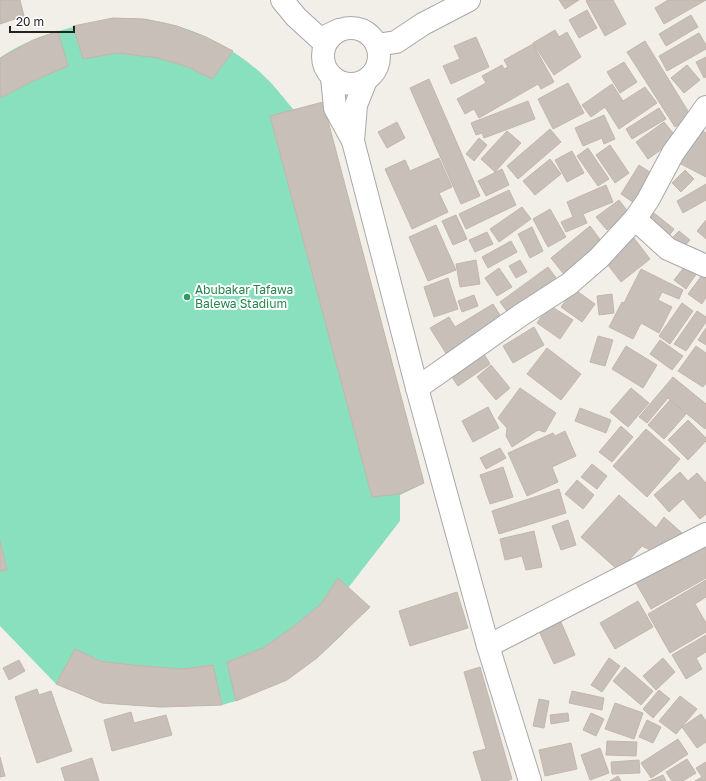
<svg xmlns="http://www.w3.org/2000/svg" width="706" height="781" font-family="'Golos Text',sans-serif">
  <rect width="100%" height="100%" fill="#f2efe9"/>
  <path fill="#88e0be" d="M113,18C123,18 133,18 143,19C188,24 233,46 265,77C276,87 284,99 294,110L323,102L424,483L400,495V521L348,588L344,633L317,658L236,701L222,705L161,707L102,703L56,684L0,626V58C31,35 76,26 113,18Z"/>
  <g fill="#c7bfb8" stroke="#c4b6ab">
    <polygon points="0,0 20,0 24,16 0,24"/>
    <polygon points="559,0 579,0 565,9"/>
    <polygon points="587,0 613,0 626,24 605,36 586,1"/>
    <polygon points="668,0 706,0 664,24 655,8"/>
    <polygon points="587,10 597,28 579,38 569,20"/>
    <polygon points="691,15 698,27 666,46 659,34"/>
    <polygon points="113,18 144,19 177,26 206,37 233,51 212,79 188,67 158,58 117,53 83,59 73,26"/>
    <polygon points="555,30 559,37 567,32 581,57 554,75 533,43"/>
    <polygon points="58,31 68,66 31,82 0,98 0,58 33,40"/>
    <polygon points="699,33 706,45 706,49 667,71 659,56"/>
    <polygon points="476,37 489,67 451,84 443,66 460,59 454,46"/>
    <polygon points="645,41 691,116 675,127 627,52"/>
    <polygon points="533,44 554,82 541,89 538,84 479,118 474,109 465,114 457,99 486,83 482,76 502,65 504,69 508,67 504,60"/>
    <polygon points="706,57 706,77 704,78 696,62"/>
    <polygon points="624,62 637,82 620,93 607,72"/>
    <polygon points="687,65 700,80 684,93 671,78"/>
    <polygon points="429,79 480,196 461,204 410,88"/>
    <polygon points="568,83 584,113 553,129 538,99"/>
    <polygon points="612,84 623,101 645,87 657,103 619,129 605,107 591,117 582,105"/>
    <polygon points="528,101 535,119 484,138 482,133 476,135 471,123"/>
    <polygon points="323,102 424,483 400,494 372,497 270,116"/>
    <polygon points="659,108 666,119 632,139 626,129"/>
    <polygon points="604,115 615,139 604,144 602,138 583,146 575,128"/>
    <polygon points="397,122 405,138 387,148 378,132"/>
    <polygon points="664,122 677,138 648,159 636,142"/>
    <polygon points="696,127 706,133 706,177 677,162"/>
    <polygon points="550,129 561,142 518,179 507,166"/>
    <polygon points="507,131 521,143 495,172 481,159"/>
    <polygon points="479,138 487,145 474,161 466,154"/>
    <polygon points="610,145 629,173 615,183 596,155"/>
    <polygon points="588,148 609,179 598,186 577,156"/>
    <polygon points="572,151 584,173 567,182 555,160"/>
    <polygon points="439,158 452,187 439,193 448,212 412,229 385,169 405,160 410,171"/>
    <polygon points="550,159 561,174 535,195 523,181"/>
    <polygon points="639,165 656,176 637,205 621,194"/>
    <polygon points="502,169 509,185 486,196 478,181"/>
    <polygon points="685,170 694,179 681,192 672,183"/>
    <polygon points="706,184 706,200 683,213 677,201"/>
    <polygon points="606,185 613,202 583,214 587,223 566,232 561,222 573,217 567,202"/>
    <polygon points="509,190 516,205 466,229 459,214"/>
    <polygon points="619,200 629,213 607,230 596,217"/>
    <polygon points="522,207 531,219 499,242 490,229"/>
    <polygon points="550,209 566,237 548,247 533,219"/>
    <polygon points="654,213 674,229 665,241 645,224"/>
    <polygon points="456,215 467,239 453,245 442,221"/>
    <polygon points="706,220 706,239 697,231"/>
    <polygon points="436,225 456,270 428,281 409,237"/>
    <polygon points="590,226 605,246 566,277 551,258"/>
    <polygon points="532,227 543,251 530,258 518,234"/>
    <polygon points="679,231 690,240 681,250 670,240"/>
    <polygon points="487,232 493,244 475,252 469,240"/>
    <polygon points="634,238 650,259 621,282 605,261"/>
    <polygon points="511,241 517,252 488,268 482,257"/>
    <polygon points="476,260 480,284 460,287 456,264"/>
    <polygon points="520,260 527,272 516,278 509,266"/>
    <polygon points="690,260 701,267 686,289 674,280"/>
    <polygon points="548,267 560,283 512,318 500,302"/>
    <polygon points="499,268 512,287 497,296 485,278"/>
    <polygon points="641,269 683,290 679,299 662,292 658,300 672,307 659,333 641,323 633,339 609,327 622,302 624,303"/>
    <polygon points="706,270 706,297 702,304 688,294"/>
    <polygon points="448,278 458,309 434,317 424,287"/>
    <polygon points="574,289 595,304 582,322 561,307"/>
    <polygon points="612,294 614,313 599,315 597,296"/>
    <polygon points="474,295 478,306 462,312 458,301"/>
    <polygon points="682,303 693,311 670,344 659,336"/>
    <polygon points="493,304 503,320 447,355 430,328 449,317 455,327"/>
    <polygon points="549,305 573,320 560,339 537,323"/>
    <polygon points="697,311 706,317 706,322 686,351 674,344"/>
    <polygon points="534,327 544,345 513,363 503,346"/>
    <polygon points="706,328 706,345 698,340"/>
    <polygon points="598,336 613,340 605,366 590,362"/>
    <polygon points="660,340 683,356 672,370 650,354"/>
    <polygon points="626,346 657,365 643,388 612,369"/>
    <polygon points="696,346 706,353 706,383 703,387 678,371"/>
    <polygon points="547,348 581,374 561,400 527,374"/>
    <polygon points="482,351 490,364 458,386 449,373"/>
    <polygon points="491,365 510,388 496,400 477,377"/>
    <polygon points="673,377 706,404 706,427 705,429 668,398 647,423 639,417"/>
    <polygon points="520,388 556,413 545,432 538,430 512,447 506,436 507,428 498,418"/>
    <polygon points="631,388 649,403 628,427 610,412"/>
    <polygon points="670,400 686,414 664,439 648,425"/>
    <polygon points="488,407 499,428 473,442 462,421"/>
    <polygon points="580,408 611,420 606,433 575,421"/>
    <polygon points="688,420 706,438 706,441 688,460 668,440"/>
    <polygon points="621,426 633,437 612,462 599,452"/>
    <polygon points="646,429 680,459 647,497 613,466"/>
    <polygon points="565,431 576,456 552,467 558,482 527,496 508,453 553,433 555,436"/>
    <polygon points="500,448 506,458 486,469 480,458"/>
    <polygon points="592,464 607,476 597,489 581,477"/>
    <polygon points="503,467 513,497 490,504 480,475"/>
    <polygon points="680,472 688,481 697,473 706,483 706,514 700,519 683,499 669,512 654,495"/>
    <polygon points="577,480 594,495 583,509 565,494"/>
    <polygon points="559,489 566,513 499,534 492,511"/>
    <polygon points="619,495 656,528 664,517 682,533 654,552 642,546 619,571 581,537"/>
    <polygon points="568,520 576,545 561,550 552,526"/>
    <polygon points="534,531 542,567 526,570 522,556 505,560 500,539"/>
    <polygon points="0,541 7,570 0,571"/>
    <polygon points="706,543 706,578 651,609 636,583"/>
    <polygon points="338,578 370,607 317,658 287,680 236,701 227,662 263,648 289,630 321,604"/>
    <polygon points="706,580 706,597 695,604 706,623 706,632 670,653 648,614"/>
    <polygon points="457,592 468,628 410,646 399,611"/>
    <polygon points="638,601 653,627 615,649 600,623"/>
    <polygon points="561,622 575,655 554,664 539,631"/>
    <polygon points="706,635 706,652 696,658 702,669 686,679 672,655"/>
    <polygon points="75,649 100,661 140,666 183,669 213,665 222,705 161,707 102,703 56,684"/>
    <polygon points="609,658 620,666 602,692 591,685"/>
    <polygon points="663,658 675,672 656,690 643,676"/>
    <polygon points="19,660 25,671 9,680 3,668"/>
    <polygon points="480,667 512,779 507,781 482,781 473,752 486,749 464,672"/>
    <polygon points="625,667 653,691 641,705 613,681"/>
    <polygon points="37,689 39,695 51,691 72,751 37,763 15,697"/>
    <polygon points="659,690 670,699 653,718 643,709"/>
    <polygon points="572,691 604,698 602,710 569,703"/>
    <polygon points="680,696 697,709 676,734 659,721"/>
    <polygon points="539,699 549,701 544,728 533,726"/>
    <polygon points="615,703 643,713 634,739 605,729"/>
    <polygon points="131,712 134,723 166,715 172,735 112,751 104,720"/>
    <polygon points="568,713 569,721 551,724 550,715"/>
    <polygon points="591,713 604,719 596,736 583,730"/>
    <polygon points="701,714 706,721 706,742 697,748 682,727"/>
    <polygon points="647,720 661,727 653,743 639,737"/>
    <polygon points="678,739 688,754 651,778 641,763"/>
    <polygon points="607,741 637,742 636,756 606,755"/>
    <polygon points="571,743 577,769 545,776 539,750"/>
    <polygon points="600,748 609,773 590,780 581,755"/>
    <polygon points="0,757 5,776 0,777"/>
    <polygon points="92,758 99,781 65,781 61,768"/>
    <polygon points="687,759 696,773 683,781 672,781 666,772"/>
    <polygon points="639,760 640,773 612,774 611,762"/>
    <polygon points="706,762 706,781 695,781 702,777 696,768"/>
    <polygon points="663,775 666,781 649,781"/>
    <polygon points="618,776 621,781 610,781"/>
  </g>
  <g fill="none" stroke-linecap="round" stroke-linejoin="round">
    <defs>
      <g id="street">
        <polyline points="282,0 296,17 320,39 339,30"/>
        <circle cx="351" cy="56" r="28"/>
        <polyline points="377,45 396,42 423,24 469,0"/>
        <polyline points="332,77 335,108 353,141 417,388 488,646 530,781"/>
        <polyline points="353,141 356,105 366,80"/>
        <polyline points="635,219 668,249 706,266"/>
        <polyline points="417,388 521,315 569,284 599,258 635,219 648,200 673,153 706,107"/>
        <polyline points="488,646 706,534"/>
      </g>
    </defs>
    <use href="#street" stroke="#a9a9a9" stroke-width="24"/>
    <use href="#street" stroke="#fff" stroke-width="22"/>
  </g>
  <circle fill="#2e9e5b" stroke="#fff" stroke-width="1.5" cx="187" cy="297" r="4"/>
  <g text-anchor="middle" stroke-width="4" stroke-linejoin="round" paint-order="stroke">
    <g font-size="12" fill="#27864d" stroke="#fff" text-anchor="start">
      <text x="195" y="294">Abubakar Tafawa<tspan x="195" dy="14">Balewa Stadium</tspan></text>
    </g>
  </g>
  <path d="M10 26v6h64v-6" fill="none" stroke="#222222" stroke-width="2"/>
  <text x="16" y="26" font-size="12" fill="#222222" stroke="#ffffff" stroke-width="3" paint-order="stroke">20 m</text>
</svg>
